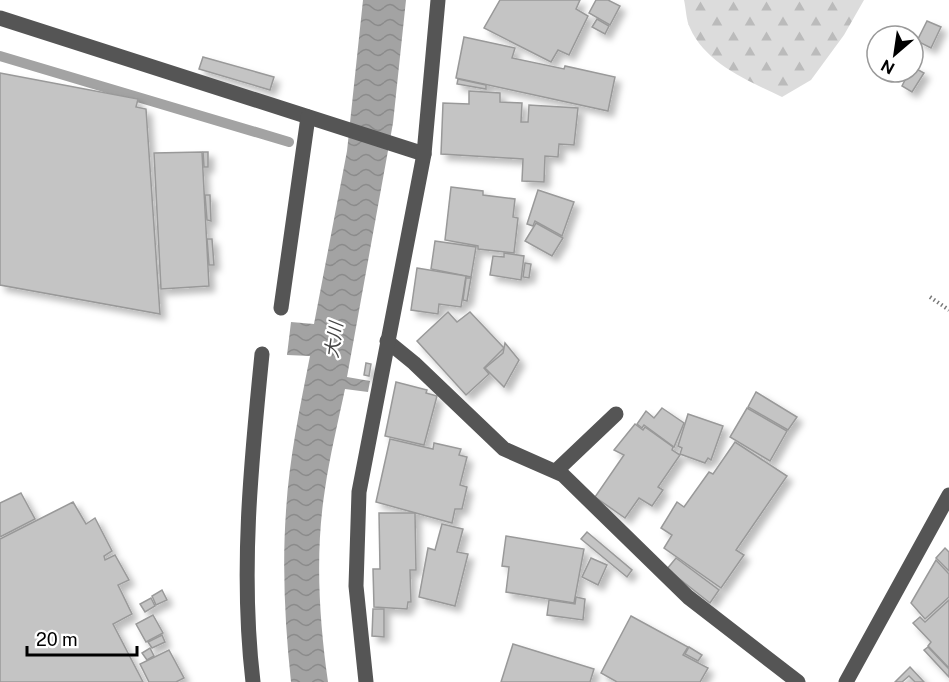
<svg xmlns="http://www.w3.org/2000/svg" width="949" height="682" font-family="'Public Sans','Noto Sans JP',sans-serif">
  <defs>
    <pattern id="forest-firs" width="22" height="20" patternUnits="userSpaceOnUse" patternTransform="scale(1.5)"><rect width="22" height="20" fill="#dcdcdc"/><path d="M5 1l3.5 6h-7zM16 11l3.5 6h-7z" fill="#bbb"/></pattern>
    <pattern id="water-waves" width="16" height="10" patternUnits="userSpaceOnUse" patternTransform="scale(1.5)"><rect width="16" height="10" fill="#a3a3a3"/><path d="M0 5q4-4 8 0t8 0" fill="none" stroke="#8b8b8b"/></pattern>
    <filter id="shadow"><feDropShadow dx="5.5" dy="5.5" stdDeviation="3" flood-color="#0004"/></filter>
  </defs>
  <rect width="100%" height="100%" fill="#fff"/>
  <path fill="url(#forest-firs)" d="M684,0H864L844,35L811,80L782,97C749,81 706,64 690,28C686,20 686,8 684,0Z"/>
  <path fill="url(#water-waves)" d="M363,0H406L393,123L347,377L370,381L368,392L345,389C338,422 330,455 325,489C315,552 319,619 328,682H291C285,625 282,568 286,511C289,460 300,407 310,356L287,355L291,322L314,324L347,151Z"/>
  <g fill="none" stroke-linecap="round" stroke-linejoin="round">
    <polyline stroke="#a3a3a3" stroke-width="10" points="0,56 289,142"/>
  </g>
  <g fill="#c4c4c4" stroke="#999" stroke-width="1.5" filter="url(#shadow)">
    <polygon points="500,0 580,0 576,9 588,16 569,55 558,50 551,62 484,28"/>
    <polygon points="596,0 608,0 620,6 610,25 589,13"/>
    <polygon points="597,19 609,26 605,34 592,27"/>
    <polygon points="927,21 941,27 931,48 917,41"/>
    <polygon points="464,37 515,48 512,58 564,69 565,66 615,77 608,111 456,78"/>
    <polygon points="203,57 274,77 270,90 199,69"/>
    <polygon points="913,67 924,73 912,92 902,86 909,72 913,72"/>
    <polygon points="0,73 138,99 136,107 146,109 160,314 0,285"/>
    <polygon points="458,79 486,85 486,89 457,84"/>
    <polygon points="469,91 500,93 500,102 522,103 521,122 528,122 529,105 578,108 574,145 559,144 558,157 545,156 544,182 522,181 523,159 441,154 443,103 469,104"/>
    <polygon points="202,152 209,286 161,289 154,153"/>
    <polygon points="203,152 208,152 208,167 204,167"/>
    <polygon points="451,187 483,191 483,195 515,199 513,217 518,218 514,253 478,249 478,246 445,240"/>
    <polygon points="538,190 574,202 562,236 535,221 533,226 527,224"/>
    <polygon points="205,195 210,195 211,221 207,220"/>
    <polygon points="536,223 563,238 552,256 525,241"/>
    <polygon points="207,239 212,239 214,265 209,265"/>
    <polygon points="435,241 476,247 471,277 431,269"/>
    <polygon points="504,253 524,256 521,280 490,275 493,256 504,257"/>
    <polygon points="525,263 531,264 529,278 523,277"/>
    <polygon points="417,268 466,276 461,307 439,304 438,314 411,310"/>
    <polygon points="466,278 471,278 467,301 463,300"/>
    <polygon points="448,312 457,322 470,312 504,348 484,368 489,374 466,395 417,341"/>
    <polygon points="505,343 519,360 504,387 485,368 503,353"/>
    <polygon points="366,363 371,364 369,376 364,375"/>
    <polygon points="396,382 427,390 426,393 437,396 424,445 385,436"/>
    <polygon points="756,392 797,417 788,430 748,407"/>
    <polygon points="662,408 684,423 674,447 644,425 642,428 637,424 646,411 654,418"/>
    <polygon points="747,408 787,431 770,461 730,437"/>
    <polygon points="688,414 723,426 711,460 708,458 705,463 680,454 682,448 678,446"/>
    <polygon points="635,424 643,430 645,427 673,447 672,450 680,455 658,487 663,490 652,506 639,498 625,518 595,497 624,455 614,450"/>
    <polygon points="390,439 433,449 434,443 461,449 459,455 467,457 460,485 467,487 462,509 455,509 452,523 376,502"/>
    <polygon points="735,442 787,476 736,550 744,555 721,588 664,548 672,535 661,528 677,502 684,507 709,472 713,474"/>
    <polygon points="21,493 35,519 0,537 0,503"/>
    <polygon points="73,502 86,524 95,518 112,551 104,556 105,560 115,555 129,580 118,585 132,614 113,624 143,682 0,682 0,539"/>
    <polygon points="379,513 415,513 416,570 410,570 411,602 408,602 407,609 374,607 373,569 380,569"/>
    <polygon points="442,524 463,529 457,552 468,554 455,606 419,597 428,548 435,550"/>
    <polygon points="587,532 632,570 627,577 581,539"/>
    <polygon points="506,536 584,549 574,603 506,592 509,567 502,566"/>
    <polygon points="945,548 949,552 949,571 936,558"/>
    <polygon points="591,558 607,565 598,585 582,577"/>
    <polygon points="676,558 719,590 710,603 667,569"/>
    <polygon points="936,560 949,574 949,597 925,619 911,603"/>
    <polygon points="162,590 167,600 156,605 152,596"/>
    <polygon points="576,597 585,599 583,620 547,615 549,600 575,604"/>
    <polygon points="151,598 155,606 145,612 140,604"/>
    <polygon points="949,600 949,668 928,646 931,642 913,623 920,617 925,622"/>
    <polygon points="373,609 384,609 384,637 372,636"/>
    <polygon points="153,615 163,633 146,642 136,624"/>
    <polygon points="631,616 688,647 683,655 708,668 700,682 617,682 601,673"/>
    <polygon points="162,635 165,642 152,648 148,642"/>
    <polygon points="513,644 594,669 590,682 501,682"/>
    <polygon points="689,647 702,655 698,661 685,654"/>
    <polygon points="928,647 949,669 949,677 924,650"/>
    <polygon points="150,648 154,656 147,660 142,653"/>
    <polygon points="169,650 184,678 176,682 149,682 140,664"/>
    <polygon points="910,667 924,682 915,682 909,676 902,682 895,682"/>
  </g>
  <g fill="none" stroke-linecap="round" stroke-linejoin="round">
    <polyline stroke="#777" stroke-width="4" stroke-dasharray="1.5 3" stroke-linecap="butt" points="930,297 949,310"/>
    <g stroke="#555" stroke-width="15">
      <polyline points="0,18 424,154"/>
      <polyline points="281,308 308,117"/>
      <polyline points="387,341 414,363 504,449 563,475 688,597 798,682"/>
      <polyline points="556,471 616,414"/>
      <path d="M253,682C240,573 251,463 262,354"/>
      <polyline points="366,682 356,586 359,492 424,154 438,0"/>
      <polyline points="846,682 949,495"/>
    </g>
  </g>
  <g text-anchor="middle" stroke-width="4.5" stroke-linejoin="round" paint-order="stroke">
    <g font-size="18" font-style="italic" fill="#444" stroke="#fff">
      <text transform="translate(334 340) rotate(-82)" y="6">大川</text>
    </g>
  </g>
  <g transform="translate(895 54) rotate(209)"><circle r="28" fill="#ffffff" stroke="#999999" stroke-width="1.5"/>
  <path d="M0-4.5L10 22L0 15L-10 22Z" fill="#000000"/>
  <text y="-9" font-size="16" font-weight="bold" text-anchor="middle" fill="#000000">N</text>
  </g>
  <path d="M27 646v9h110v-9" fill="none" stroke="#000000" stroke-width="3"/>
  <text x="36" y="646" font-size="18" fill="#000000" stroke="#ffffff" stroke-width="4.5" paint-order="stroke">20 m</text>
</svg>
